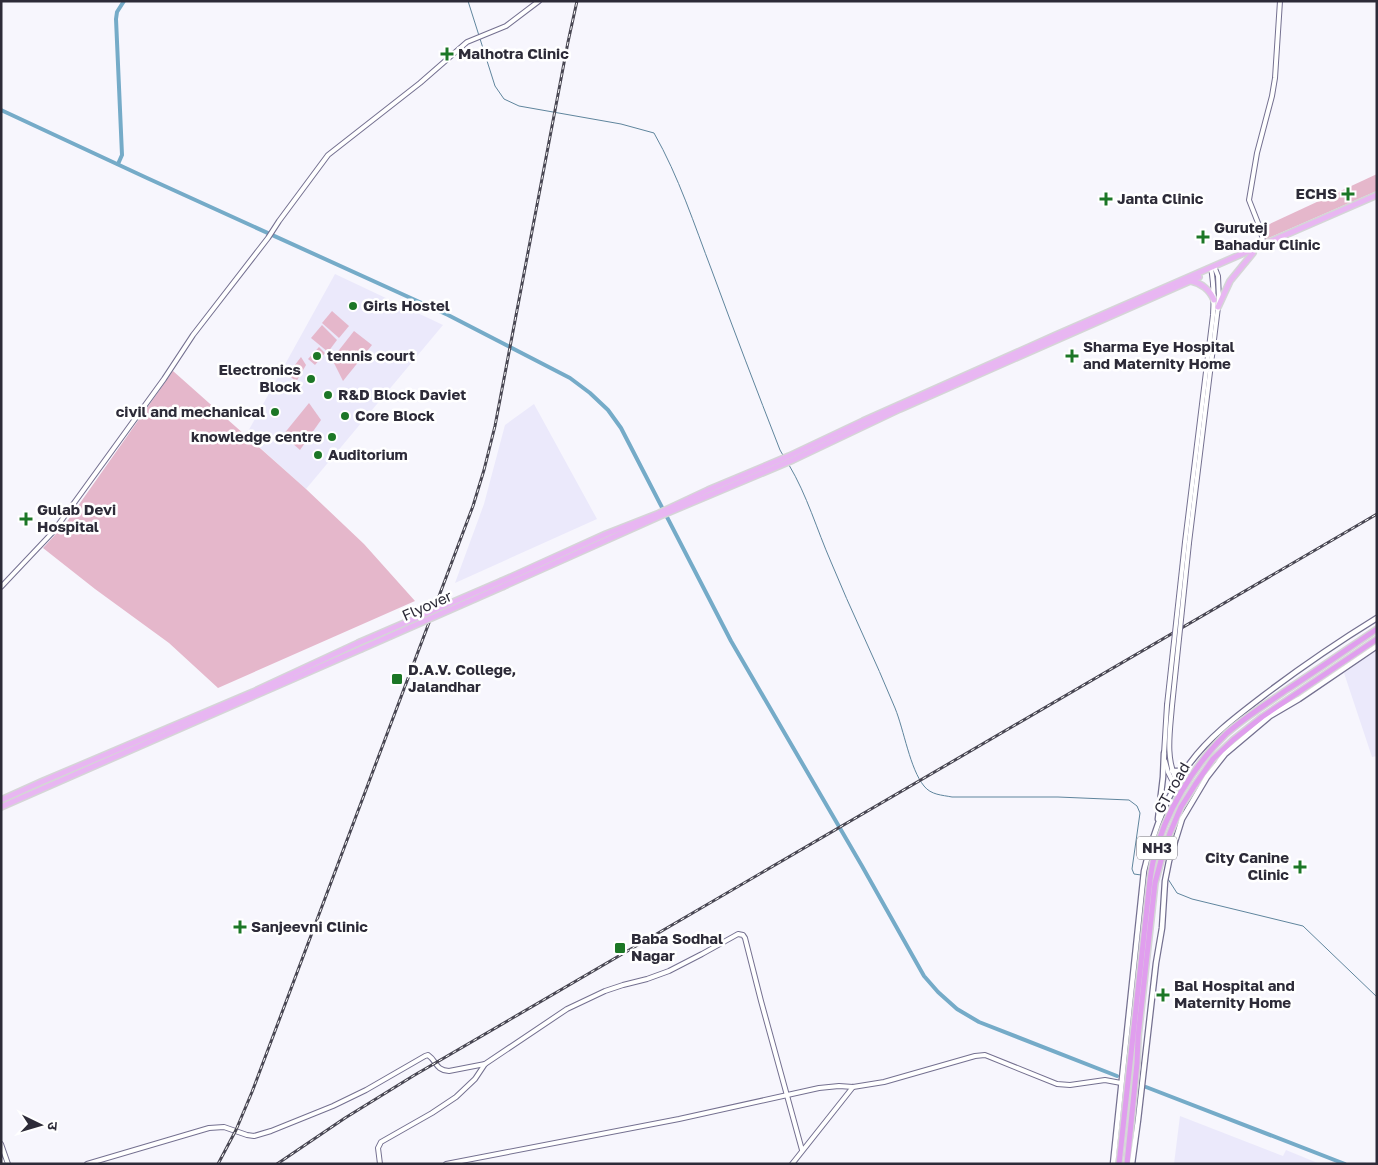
<svg xmlns="http://www.w3.org/2000/svg" width="1378" height="1165" font-family="'Golos Text','Noto Sans Devanagari',sans-serif">
  <rect width="100%" height="100%" fill="#f7f6fd"/>
  <g fill="#ebe9fb">
    <polygon points="335,274 443,325 306,489 246,435"/>
    <polygon points="534,404 597,519 455,583 484,504 505,425"/>
    <polygon points="1377,650 1377,756 1372,757 1344,673"/>
    <polygon points="1180,1116 1283,1156 1286,1150 1320,1164 1174,1164"/>
  </g>
  <g fill="#e5b7cb">
    <polygon points="1377,174 1377,191 1264,240 1261,228"/>
    <polygon points="332,311 349,326 339,338 322,323"/>
    <polygon points="322,325 337,340 328,352 311,338"/>
    <polygon points="354,331 372,345 343,381 332,359"/>
    <polygon points="319,347 325,353 315,365 308,359"/>
    <polygon points="301,357 306,365 296,382 288,374"/>
    <polygon points="173,371 306,489 364,544 415,601 218,688 169,643 95,589 43,548 66,523"/>
    <polygon points="309,403 321,420 300,450 283,435"/>
  </g>
  <g fill="none" stroke-linecap="round" stroke-linejoin="round">
    <g stroke="#5f859d" stroke-width="1">
      <path d="M468,1L495,86L504,99L519,106L621,124L654,133C679,177 694,224 712,271C734,331 757,391 780,450L784,457"/>
      <path d="M789,465C807,495 817,530 831,562C851,611 875,659 895,708C904,730 910,769 924,786C931,795 942,795 952,797H1058L1129,800L1137,806L1140,813L1132,869L1134,874L1141,875"/>
      <polyline points="1168,879 1177,893 1192,899 1303,926 1377,997"/>
    </g>
    <g stroke="#75abc8" stroke-width="4">
      <polyline points="1,110 147,178 448,315 570,378 590,393 608,410 621,428 731,641 862,866 924,976 938,992 957,1009 979,1022 1117,1076"/>
      <polyline points="118,164 122,155 116,19 117,12 124,1"/>
      <polyline points="1146,1087 1345,1164"/>
    </g>
    <defs>
      <g id="tertiary">
        <polyline points="1264,245 1260,228 1249,200 1257,153 1272,96 1275,78 1280,1"/>
        <path d="M1185,542L1213,315C1214,299 1214,284 1211,268"/>
        <polyline points="1189,543 1219,299 1218,276 1214,266"/>
        <polyline points="1,587 53,532 164,379 193,335 268,238 279,221 328,155 420,83 467,42 506,26 539,1"/>
        <path d="M1172,706C1170,732 1165,758 1177,782"/>
        <polyline points="1164,754 1167,705"/>
        <polyline points="1165,761 1168,772 1175,786"/>
        <polyline points="1,1144 8,1164"/>
        <polyline points="1,1159 3,1164"/>
        <path d="M87,1164L209,1128L224,1127L247,1135L254,1136L271,1131L333,1106L366,1090L425,1056L428,1055C437,1061 435,1070 449,1071L485,1064"/>
        <polyline points="380,1164 378,1148 381,1142 432,1113 456,1097 475,1079 485,1064 567,1009 605,991 623,985 647,979 669,971 702,954 738,934 743,935 745,938 761,1001 802,1150"/>
        <polyline points="446,1164 679,1119 819,1088 839,1086 853,1087 884,1082 975,1056 985,1055 990,1057 1057,1084 1070,1085 1105,1080 1121,1083"/>
        <polyline points="792,1164 853,1087"/>
      </g>
      <g id="secondary">
        <polyline points="1172,771 1179,771 1185,768"/>
        <polyline points="1158,819 1163,777 1164,753"/>
        <path d="M1113,1164L1144,871C1153,833 1166,795 1190,763C1210,736 1237,716 1263,696C1300,668 1338,642 1377,618"/>
        <polyline points="1132,1164 1138,1120 1156,963 1162,928 1165,881 1169,861 1182,819 1207,777 1225,754 1270,716 1299,699 1377,646"/>
      </g>
      <g id="primary">
        <path d="M1191,281C1201,283 1210,290 1214,300"/>
        <polyline points="1218,307 1230,281 1253,253"/>
        <polyline points="502,581 606,534 657,514 708,490 789,456 863,421 1056,335 1377,195"/>
        <polyline points="504,586 660,516 793,460 900,409 1199,277"/>
        <polyline points="1,800 41,782 253,692 358,643"/>
        <polyline points="1,807 361,649"/>
      </g>
      <g id="trunk">
        <path d="M1119,1164L1150,880C1151,873 1152,865 1154,858C1164,814 1194,765 1226,734C1244,718 1265,705 1285,691C1316,671 1346,650 1377,629"/>
        <polyline points="1127,1164 1137,1063 1138,1037 1155,883 1163,853 1170,833 1181,807 1195,785 1213,759 1233,740 1262,717 1377,639"/>
      </g>
    </defs>
    <use href="#tertiary" stroke="#747090" stroke-width="6"/>
    <use href="#secondary" stroke="#747090" stroke-width="7"/>
    <use href="#primary" stroke="#d5d5d7" stroke-width="8"/>
    <use href="#trunk" stroke="#d5d5d7" stroke-width="8"/>
    <use href="#tertiary" stroke="#fff" stroke-width="4"/>
    <use href="#secondary" stroke="#fff" stroke-width="4.5"/>
    <use href="#primary" stroke="#e8b6f2" stroke-width="5"/>
    <use href="#trunk" stroke="#e09eee" stroke-width="5"/>
    <defs>
      <g id="rail">
        <polyline points="218,1164 236,1130 252,1092 473,506 484,470 495,426 568,42 577,1"/>
        <polyline points="277,1164 345,1118 413,1076 1377,514"/>
      </g>
    </defs>
    <use href="#rail" stroke="#494753" stroke-width="3"/>
    <use href="#rail" stroke="#fff" stroke-width="1" stroke-dasharray="4" stroke-linecap="butt"/>
    <defs>
      <g id="tertiary-bridge">
        <polyline points="1167,705 1185,542"/>
        <polyline points="1172,706 1189,543"/>
      </g>
      <g id="primary-bridge">
        <polyline points="358,643 502,581"/>
        <polyline points="361,649 504,586"/>
      </g>
    </defs>
    <use href="#tertiary-bridge" stroke="#747090" stroke-width="6" stroke-linecap="butt"/>
    <use href="#primary-bridge" stroke="#d5d5d7" stroke-width="8" stroke-linecap="butt"/>
    <use href="#tertiary-bridge" stroke="#fff" stroke-width="4"/>
    <use href="#primary-bridge" stroke="#e8b6f2" stroke-width="5"/>
  </g>
  <g fill="#1c7726" stroke="#fff" stroke-width="2">
    <path d="M444.5 46.5h5v5h5v5h-5v5h-5v-5h-5v-5h5z"/>
    <path d="M1345.5 186.5h5v5h5v5h-5v5h-5v-5h-5v-5h5z"/>
    <path d="M1103.5 191.5h5v5h5v5h-5v5h-5v-5h-5v-5h5z"/>
    <path d="M1200.5 229.5h5v5h5v5h-5v5h-5v-5h-5v-5h5z"/>
    <circle cx="353" cy="306" r="5"/>
    <circle cx="317" cy="356" r="5"/>
    <path d="M1069.5 348.5h5v5h5v5h-5v5h-5v-5h-5v-5h5z"/>
    <circle cx="311" cy="379" r="5"/>
    <circle cx="328" cy="395" r="5"/>
    <circle cx="275" cy="412" r="5"/>
    <circle cx="345" cy="416" r="5"/>
    <circle cx="332" cy="437" r="5"/>
    <circle cx="318" cy="455" r="5"/>
    <path d="M23.5 511.5h5v5h5v5h-5v5h-5v-5h-5v-5h5z"/>
    <rect x="391" y="673" width="12" height="12" rx="2.5"/>
    <path d="M1297.5 859.5h5v5h5v5h-5v5h-5v-5h-5v-5h5z"/>
    <path d="M237.5 919.5h5v5h5v5h-5v5h-5v-5h-5v-5h5z"/>
    <rect x="614" y="942" width="12" height="12" rx="2.5"/>
    <path d="M1160.5 987.5h5v5h5v5h-5v5h-5v-5h-5v-5h5z"/>
  </g>
  <g text-anchor="middle" stroke-width="5" stroke-linejoin="round" paint-order="stroke">
    <rect fill="#fff" stroke="#6c6b74" stroke-width="1" x="1137" y="836.5" width="40" height="23" rx="4"/>
    <g font-size="14" font-weight="bold" fill="#2d2b38">
      <text x="1157" y="853">NH3</text>
    </g>
    <g font-size="15" font-weight="bold" fill="#2d2b38" stroke="#fff" text-anchor="start">
      <text x="458" y="59">Malhotra Clinic</text>
      <text x="1337" y="199" text-anchor="end">ECHS</text>
      <text x="1117" y="204">Janta Clinic</text>
      <text x="1214" y="233">Gurutej<tspan x="1214" dy="17">Bahadur Clinic</tspan></text>
      <text x="363" y="311">Girls Hostel</text>
      <text x="1083" y="352">Sharma Eye Hospital<tspan x="1083" dy="17">and Maternity Home</tspan></text>
      <text x="327" y="361">tennis court</text>
      <text x="301" y="375" text-anchor="end">Electronics<tspan x="301" dy="17">Block</tspan></text>
      <text x="338" y="400">R&amp;D Block Daviet</text>
      <text x="265" y="417" text-anchor="end">civil and mechanical</text>
      <text x="355" y="421">Core Block</text>
      <text x="322" y="442" text-anchor="end">knowledge centre</text>
      <text x="328" y="460">Auditorium</text>
      <text x="37" y="515">Gulab Devi<tspan x="37" dy="17">Hospital</tspan></text>
      <text x="408" y="675">D.A.V. College,<tspan x="408" dy="17">Jalandhar</tspan></text>
      <text x="1289" y="863" text-anchor="end">City Canine<tspan x="1289" dy="17">Clinic</tspan></text>
      <text x="251" y="932">Sanjeevni Clinic</text>
      <text x="631" y="944">Baba Sodhal<tspan x="631" dy="17">Nagar</tspan></text>
      <text x="1174" y="991">Bal Hospital and<tspan x="1174" dy="17">Maternity Home</tspan></text>
    </g>
    <g font-size="15" fill="#2d2b38" stroke="#fff">
      <text transform="translate(427 606) rotate(-24)" y="5">Flyover</text>
      <text transform="translate(1172 788) rotate(-60)" y="5">GT road</text>
    </g>
  </g>
  <rect width="1378" height="1165" fill="none" stroke="#2d2b38" stroke-width="5"/>
  <g transform="translate(40 1125) rotate(95)" stroke="#ffffff" stroke-width="4" paint-order="stroke">
  <path d="M0-4L9 19L0 12L-9 19Z" fill="#2d2b38"/>
  <text y="-8" font-size="14" font-weight="bold" text-anchor="middle" fill="#2d2b38">उ</text>
  </g>
</svg>
